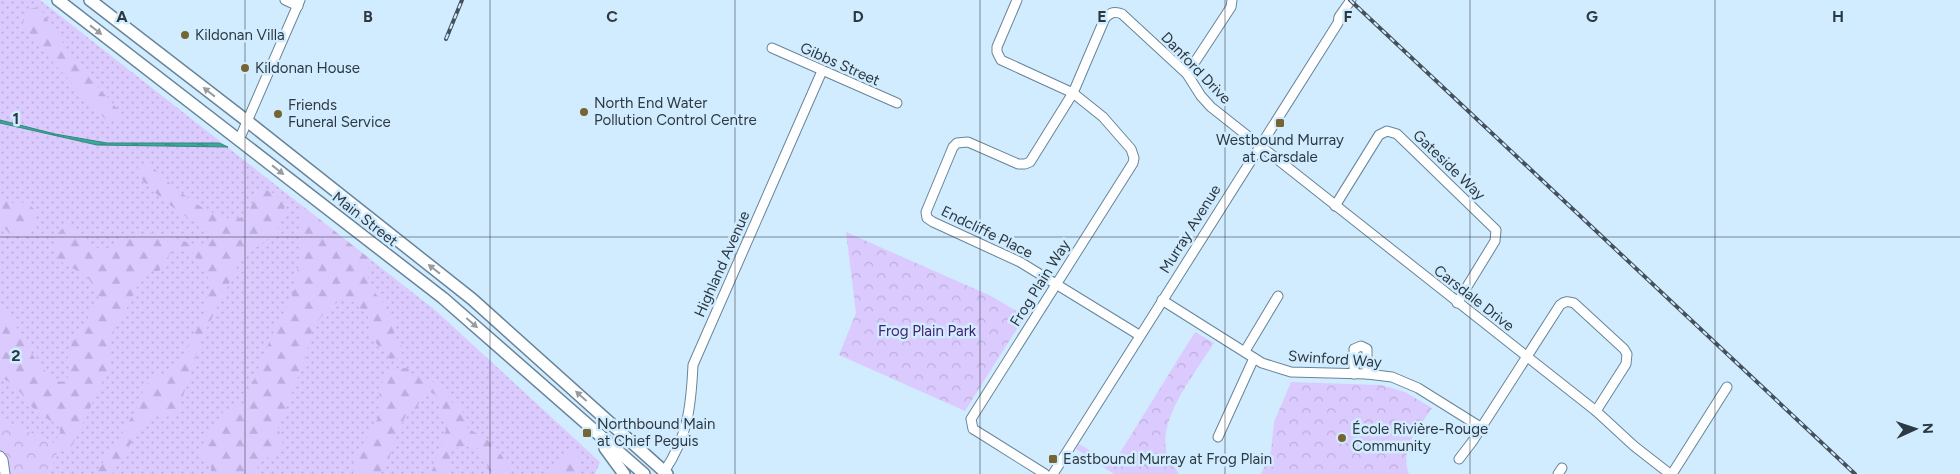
<svg xmlns="http://www.w3.org/2000/svg" width="1960" height="474" font-family="Figtree,sans-serif">
  <defs>
    <pattern id="grass-dots" width="8" height="8" patternUnits="userSpaceOnUse" patternTransform="scale(1.25)"><rect width="8" height="8" fill="#dbcafe"/><path d="M2 2h.1M6 6h.1" fill="none" stroke="#bcaedb" stroke-width="1.8" stroke-linecap="round"/></pattern>
    <pattern id="forest-firs" width="22" height="20" patternUnits="userSpaceOnUse" patternTransform="scale(1.25)"><rect width="22" height="20" fill="#dbcafe"/><path d="M5 1l3.5 6h-7zM16 11l3.5 6h-7z" fill="#bcaedb"/></pattern>
    <pattern id="park-crowns" width="20" height="18" patternUnits="userSpaceOnUse" patternTransform="scale(1.25)"><rect width="20" height="18" fill="#dbcafe"/><path d="M2 6a3 3 0 1 1 6 0M12 15a3 3 0 1 1 6 0" fill="none" stroke="#bcaedb"/></pattern>
    <pattern id="water-ripples" width="26" height="14" patternUnits="userSpaceOnUse" patternTransform="scale(1.25)"><rect width="26" height="14" fill="#38aa99"/><path d="M2 4q2-2 4 0t4 0M15 11q2-2 4 0t4 0" fill="none" stroke="#2f8b7e"/></pattern>
  </defs>
  <rect width="100%" height="100%" fill="#d2ecff"/>
  <polygon fill="url(#grass-dots)" points="0,0 40,0 435,310 600,462 595,474 48,474 60,446 0,419"/>
  <g fill="url(#forest-firs)">
    <polygon points="39,7 78,65 121,113 120,121 107,121 40,48 23,23 23,14 29,9"/>
    <path d="M148,162C164,180 220,231 244,216C251,212 250,206 254,200C256,195 260,192 264,189L275,194L285,204C283,231 268,243 244,253L203,336L178,411L170,417L155,414L143,424L112,474H95L119,439L136,409L145,386L151,378L164,375L179,364L204,313L209,288L207,272L192,253L183,249L172,251L159,271H146L142,276L128,306L114,330L109,352V368L70,450L54,443L60,433V426C52,421 42,417 35,410C22,397 19,385 0,377V312L6,309L35,359L54,381L64,382C73,374 67,366 68,356C71,337 90,318 99,300C97,291 93,283 86,276C79,270 69,268 62,262C46,249 54,233 69,224C84,234 86,246 105,250C119,240 130,235 148,234C153,234 159,233 163,234C183,238 191,250 212,240L208,230C192,222 150,192 140,177C137,174 138,170 138,166Z"/>
    <polygon points="0,196 15,204 25,202 38,212 34,224 23,234 9,233 0,223"/>
    <path d="M299,203L370,259L367,275L372,290L384,303L394,321V335L404,349L399,358L390,359C376,341 368,341 368,316L356,304L350,300H341L327,309L319,320L311,334L305,359L278,428L283,444L281,452L274,456L261,459L255,474H211V463L200,451L206,438L223,412L243,404C255,379 264,354 275,329C280,318 288,307 292,295C301,268 302,231 299,203Z"/>
    <path d="M408,368L414,376L439,384L452,402L459,406L465,417L468,429C494,441 499,449 512,474H490L485,457L478,448C469,446 459,445 451,451L448,474H431L446,430L436,395L429,391L423,393L416,410L414,411L409,408L394,442L387,466L378,474H353L355,458L378,418L380,386L391,369Z"/>
    <path d="M573,450C583,461 579,461 578,474H547L564,456Z"/>
  </g>
  <g fill="url(#park-crowns)">
    <polygon points="846,232 991,296 1025,316 965,411 839,355 856,313"/>
    <path d="M1195,332L1214,343C1196,372 1153,424 1169,458C1171,463 1176,469 1179,474H1114L1076,449L1079,444L1113,464Z"/>
    <path d="M1291,382L1381,385L1405,392L1432,408C1419,428 1399,449 1409,474H1261L1271,451L1274,422Z"/>
    <polygon points="0,419 60,446 48,474 0,474"/>
  </g>
  <polygon fill="url(#water-ripples)" stroke="#34887f" points="0,120 55,134 107,143 219,143 228,147 97,145 0,123"/>
  <g fill="none" stroke-linecap="round" stroke-linejoin="round">
    <defs>
      <g id="minor">
        <polyline points="285,0 298,6"/>
        <polyline points="1017,0 997,47 997,52 1001,60 1073,93 1103,117 1131,149 1134,158 1133,163 971,419 973,429 978,432 1045,474"/>
        <polyline points="772,48 897,103"/>
        <polyline points="1187,74 1231,7 1232,0"/>
        <polyline points="239,140 300,0"/>
        <polyline points="1335,206 1379,135 1387,131 1397,134 1496,230 1495,241 1457,303"/>
        <polyline points="1162,300 1262,363 1291,372 1367,374 1392,377 1418,388 1482,428"/>
        <path d="M1139,335L1020,262L933,222L927,218L926,212L953,147L957,143L968,142L1018,164H1025L1030,162L1073,93L1105,18C1111,12 1115,11 1122,14L1187,74L1201,96L1211,107L1596,411L1634,446L1670,474"/>
        <polyline points="1245,351 1278,296"/>
        <polyline points="1354,374 1354,349 1361,346 1367,349 1367,374"/>
        <polyline points="1218,437 1254,358"/>
        <polyline points="0,456 3,460 5,474"/>
        <path d="M1459,459L1472,442L1560,305C1565,301 1568,301 1574,303L1624,349L1627,354L1626,364L1596,411"/>
        <path d="M664,472C688,436 691,407 693,365L822,71"/>
        <polyline points="1053,474 1338,23 1339,17 1351,0"/>
        <polyline points="1558,474 1562,468"/>
        <polyline points="1672,474 1727,387"/>
      </g>
      <g id="major">
        <polyline points="58,0 443,298 644,474"/>
        <polyline points="90,0 247,121 472,299 667,474"/>
        <polyline points="605,448 624,474"/>
      </g>
    </defs>
    <use href="#minor" stroke="#67849a" stroke-width="11"/>
    <use href="#major" stroke="#67849a" stroke-width="14"/>
    <use href="#minor" stroke="#fff" stroke-width="9"/>
    <use href="#major" stroke="#fff" stroke-width="11"/>
    <defs>
      <g id="rail">
        <polyline points="1350,0 1855,474"/>
        <polyline points="446,39 462,0"/>
      </g>
    </defs>
    <use href="#rail" stroke="#43515c" stroke-width="4"/>
    <use href="#rail" stroke="#d2ecff" stroke-width="2" stroke-dasharray="5.5" stroke-linecap="butt"/>
  </g>
  <defs><path id="oneway-solid" d="M-6-.8H1V-3.2L6.5 0L1 3.2V.8H-6Z" transform="scale(1.25)"/></defs>
  <g fill="#969ca0">
    <use href="#oneway-solid" transform="translate(96 30) rotate(38)"/>
    <use href="#oneway-solid" transform="translate(209 92) rotate(-142)"/>
    <use href="#oneway-solid" transform="translate(278 170) rotate(38)"/>
    <use href="#oneway-solid" transform="translate(434 269) rotate(-142)"/>
    <use href="#oneway-solid" transform="translate(472 323) rotate(41)"/>
    <use href="#oneway-solid" transform="translate(581 396) rotate(-138)"/>
  </g>
  <path fill="none" stroke="#2c3942" stroke-width="1" stroke-opacity="0.55" d="M245,0V474M490,0V474M735,0V474M980,0V474M1225,0V474M1470,0V474M1715,0V474M0,237H1960"/>
  <g fill="#756533" stroke="#d2ecff" stroke-width="2">
    <circle cx="185" cy="35" r="5"/>
    <circle cx="245" cy="68" r="5"/>
    <circle cx="584" cy="112" r="5"/>
    <circle cx="278" cy="114" r="5"/>
    <rect x="1275" y="118" width="10" height="10" rx="2.5"/>
    <rect x="582" y="428" width="10" height="10" rx="2.5"/>
    <circle cx="1342" cy="438" r="5"/>
    <rect x="1048" y="454" width="10" height="10" rx="2.5"/>
  </g>
  <g text-anchor="middle" stroke-width="5" stroke-linejoin="round" paint-order="stroke">
    <g font-size="15" fill="#2c3942" stroke="#d2ecff" text-anchor="start">
      <text x="195" y="40">Kildonan Villa</text>
      <text x="255" y="73">Kildonan House</text>
      <text x="594" y="108">North End Water<tspan x="594" dy="17">Pollution Control Centre</tspan></text>
      <text x="288" y="110">Friends<tspan x="288" dy="17">Funeral Service</tspan></text>
      <text x="1280" y="145" text-anchor="middle">Westbound Murray<tspan x="1280" dy="17">at Carsdale</tspan></text>
      <text x="597" y="429">Northbound Main<tspan x="597" dy="17">at Chief Peguis</tspan></text>
      <text x="1352" y="434">École Rivière-Rouge<tspan x="1352" dy="17">Community</tspan></text>
      <text x="1063" y="464">Eastbound Murray at Frog Plain</text>
    </g>
    <g font-size="15" fill="#2c3942" stroke="#d2ecff">
      <text transform="translate(840 64) rotate(24)" y="5">Gibbs Street</text>
      <text transform="translate(1196 68) rotate(46)" y="5">Danford Drive</text>
      <text transform="translate(1449 165) rotate(44)" y="5">Gateside Way</text>
      <text transform="translate(365 219) rotate(38)" y="5">Main Street</text>
      <text transform="translate(1190 229) rotate(-58)" y="5">Murray Avenue</text>
      <text transform="translate(987 232) rotate(26)" y="5">Endcliffe Place</text>
      <text transform="translate(722 264) rotate(-66)" y="5">Highland Avenue</text>
      <text transform="translate(1040 283) rotate(-58)" y="5">Frog Plain Way</text>
      <text transform="translate(1474 298) rotate(38)" y="5">Carsdale Drive</text>
      <text transform="translate(1335 359) rotate(4)" y="5">Swinford Way</text>
    </g>
    <g font-size="15" fill="#462073" stroke="#d2ecff">
      <text x="927" y="336">Frog Plain Park</text>
    </g>
  </g>
  <g font-size="16" text-anchor="middle" font-weight="bold" fill="#2c3942" stroke="#d2ecff" stroke-width="5" stroke-linejoin="round" paint-order="stroke">
    <text x="122" y="22">A</text>
    <text x="368" y="22">B</text>
    <text x="612" y="22">C</text>
    <text x="858" y="22">D</text>
    <text x="1102" y="22">E</text>
    <text x="1348" y="22">F</text>
    <text x="1592" y="22">G</text>
    <text x="1838" y="22">H</text>
    <text x="16" y="124">1</text>
    <text x="16" y="361">2</text>
  </g>
  <g transform="translate(1915 429) rotate(87)" stroke="#d2ecff" stroke-width="4" paint-order="stroke">
  <path d="M0-4L9 19L0 12L-9 19Z" fill="#2c3942"/>
  <text y="-8" font-size="14" font-weight="bold" text-anchor="middle" fill="#2c3942">N</text>
  </g>
</svg>
